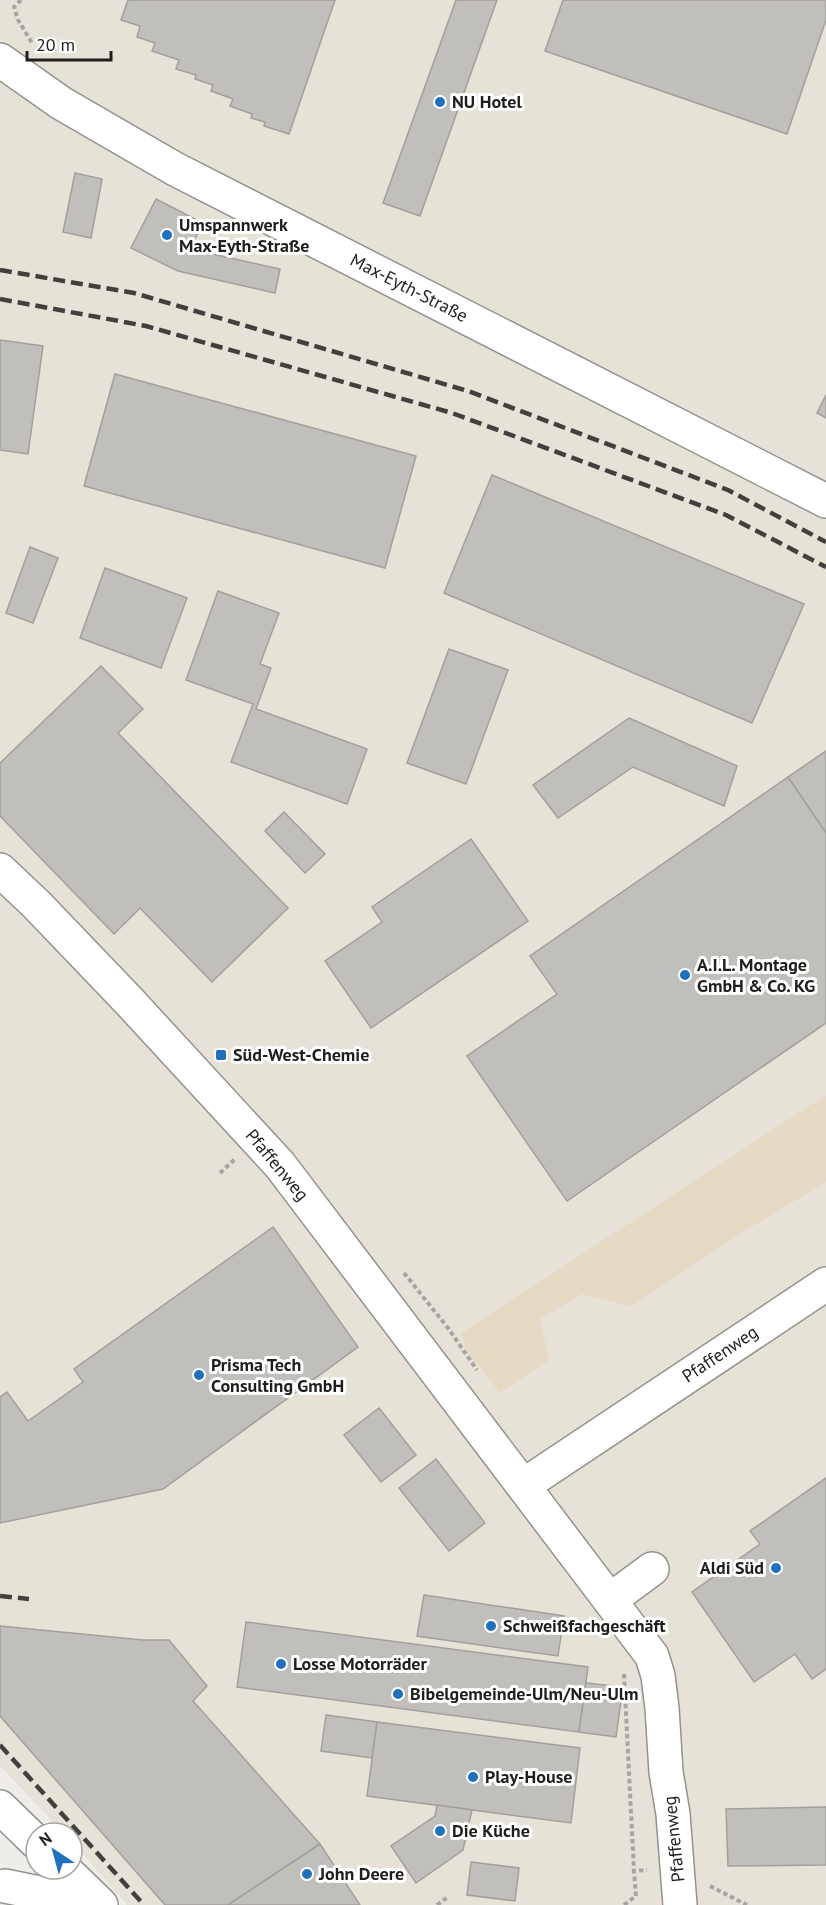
<svg xmlns="http://www.w3.org/2000/svg" width="826" height="1905" font-family="'PT Sans',sans-serif">
  <rect width="100%" height="100%" fill="#efedea"/>
  <polygon fill="#e7e2d7" points="0,0 826,0 826,1905 127,1905 72,1842 72,1833 64,1833 0,1766"/>
  <polygon fill="#e5dac4" points="826,1095 826,1182 743,1232 631,1306 582,1294 540,1319 549,1360 500,1393 466,1350 461,1333"/>
  <g fill="#c0bfbb" stroke="#a2a09d" stroke-width="1.5">
    <polygon points="128,0 335,0 289,134 264,126 265,122 251,118 252,114 230,106 233,99 211,91 213,85 195,79 196,75 176,69 179,60 152,51 155,43 137,37 140,26 121,20"/>
    <polygon points="456,0 497,0 420,216 383,203"/>
    <polygon points="563,0 826,0 826,20 787,134 545,51"/>
    <polygon points="75,173 102,179 91,238 63,232"/>
    <polygon points="156,199 203,223 190,249 280,269 275,293 178,271 131,248"/>
    <polygon points="0,340 43,346 28,454 0,450"/>
    <polygon points="115,374 416,456 385,568 84,486"/>
    <polygon points="826,395 826,418 817,413"/>
    <polygon points="492,475 804,604 752,723 444,593"/>
    <polygon points="30,547 58,558 33,623 6,613"/>
    <polygon points="105,568 187,598 161,668 80,638"/>
    <polygon points="218,591 279,613 260,664 271,668 256,709 367,749 347,804 231,762 253,704 186,680"/>
    <polygon points="449,649 508,670 466,784 407,763"/>
    <polygon points="101,666 143,709 118,733 288,908 212,982 140,908 114,934 0,816 0,763"/>
    <polygon points="629,718 737,766 724,806 633,767 558,818 533,785"/>
    <polygon points="826,751 826,833 788,777"/>
    <polygon points="788,777 826,833 826,1023 567,1201 467,1056 557,994 530,956"/>
    <polygon points="284,812 325,854 305,873 265,831"/>
    <polygon points="471,839 528,921 371,1028 325,961 382,922 372,907"/>
    <polygon points="273,1227 358,1347 163,1489 0,1523 0,1397 7,1392 28,1421 83,1382 74,1369"/>
    <polygon points="379,1408 416,1455 381,1482 344,1435"/>
    <polygon points="436,1459 485,1523 449,1551 399,1488"/>
    <polygon points="826,1478 826,1669 812,1679 795,1654 754,1682 692,1592 760,1544 750,1531"/>
    <polygon points="424,1595 564,1616 558,1656 417,1636"/>
    <polygon points="246,1622 588,1667 579,1732 237,1687"/>
    <polygon points="0,1626 143,1640 169,1640 207,1686 193,1701 320,1844 228,1905 165,1905 0,1716"/>
    <polygon points="586,1683 623,1687 616,1737 579,1732"/>
    <polygon points="326,1715 377,1722 372,1758 321,1751"/>
    <polygon points="377,1722 580,1748 571,1823 367,1796"/>
    <polygon points="437,1805 472,1810 463,1850 416,1883 391,1846 435,1816"/>
    <polygon points="826,1807 826,1865 728,1866 726,1809"/>
    <polygon points="320,1844 360,1905 228,1905"/>
    <polygon points="471,1862 519,1868 515,1901 467,1895"/>
  </g>
  <g fill="none" stroke-linecap="round" stroke-linejoin="round">
    <defs>
      <g id="minor">
        <polyline points="0,60 61,103 175,169 826,501"/>
        <polyline points="0,870 37,905 128,1000 280,1165 652,1656 658,1676 662,1708 666,1772 673,1814 680,1905"/>
        <polyline points="524,1485 826,1284"/>
        <polyline points="610,1600 652,1569"/>
        <polyline points="0,1807 36,1842"/>
        <polyline points="64,1869 101,1905"/>
        <polyline points="5,1886 97,1905"/>
      </g>
    </defs>
    <use href="#minor" stroke="#93928e" stroke-width="36"/>
    <g stroke="#a7a5a3" stroke-width="4" stroke-dasharray="4.5 3" stroke-linecap="butt">
      <polyline points="21,0 14,7 18,20 32,43"/>
      <polyline points="220,1173 235,1159"/>
      <polyline points="404,1273 448,1328 477,1370"/>
      <polyline points="624,1674 634,1871"/>
      <polyline points="710,1886 747,1905"/>
      <polyline points="437,1905 449,1896"/>
      <polyline points="624,1905 636,1896 634,1871 647,1870"/>
    </g>
    <use href="#minor" stroke="#fff" stroke-width="33"/>
    <g stroke="#42403f" stroke-width="4.5" stroke-dasharray="12 6" stroke-linecap="butt">
      <polyline points="0,270 134,293 468,391 728,490 826,542"/>
      <polyline points="0,299 146,326 452,413 726,515 826,567"/>
      <polyline points="0,1596 29,1599"/>
      <polyline points="0,1745 144,1905"/>
    </g>
  </g>
  <g fill="#1f70bf" stroke="#fff" stroke-width="2">
    <circle cx="440" cy="102" r="6"/>
    <circle cx="167" cy="235" r="6"/>
    <circle cx="685" cy="975" r="6"/>
    <rect x="215" y="1049" width="12" height="12" rx="3"/>
    <circle cx="199" cy="1375" r="6"/>
    <circle cx="776" cy="1568" r="6"/>
    <circle cx="491" cy="1626" r="6"/>
    <circle cx="281" cy="1664" r="6"/>
    <circle cx="398" cy="1694" r="6"/>
    <circle cx="473" cy="1777" r="6"/>
    <circle cx="440" cy="1831" r="6"/>
    <circle cx="307" cy="1874" r="6"/>
  </g>
  <g text-anchor="middle" stroke-width="6" stroke-linejoin="round" paint-order="stroke">
    <g font-size="18" font-weight="bold" fill="#1f1e1d" stroke="#fff" text-anchor="start">
      <text x="452" y="108">NU Hotel</text>
      <text x="179" y="231">Umspannwerk<tspan x="179" dy="21">Max-Eyth-Straße</tspan></text>
      <text x="697" y="971">A.I.L. Montage<tspan x="697" dy="21">GmbH &amp; Co. KG</tspan></text>
      <text x="233" y="1061">Süd-West-Chemie</text>
      <text x="211" y="1371">Prisma Tech<tspan x="211" dy="21">Consulting GmbH</tspan></text>
      <text x="764" y="1574" text-anchor="end">Aldi Süd</text>
      <text x="503" y="1632">Schweißfachgeschäft</text>
      <text x="293" y="1670">Losse Motorräder</text>
      <text x="410" y="1700">Bibelgemeinde-Ulm/Neu-Ulm</text>
      <text x="485" y="1783">Play-House</text>
      <text x="452" y="1837">Die Küche</text>
      <text x="319" y="1880">John Deere</text>
    </g>
    <g font-size="18" fill="#1f1e1d" stroke="#fff">
      <text transform="translate(409 288) rotate(27)" y="6">Max-Eyth-Straße</text>
      <text transform="translate(277 1165) rotate(50)" y="6">Pfaffenweg</text>
      <text transform="translate(720 1354) rotate(-34)" y="6">Pfaffenweg</text>
      <text transform="translate(674 1839) rotate(-96)" y="6">Pfaffenweg</text>
    </g>
  </g>
  <g transform="translate(54 1851) rotate(324)"><circle r="28" fill="#ffffff" stroke="#a5a5a5" stroke-width="1.5"/>
  <path d="M0-4.5L10 22L0 15L-10 22Z" fill="#1f70bf"/>
  <text y="-9" font-size="16" font-weight="bold" text-anchor="middle" fill="#1f1e1d">N</text>
  </g>
  <path d="M27 51v9h84v-9" fill="none" stroke="#1f1e1d" stroke-width="3"/>
  <text x="36" y="51" font-size="18" fill="#1f1e1d" stroke="#ffffff" stroke-width="4.5" paint-order="stroke">20 m</text>
</svg>
